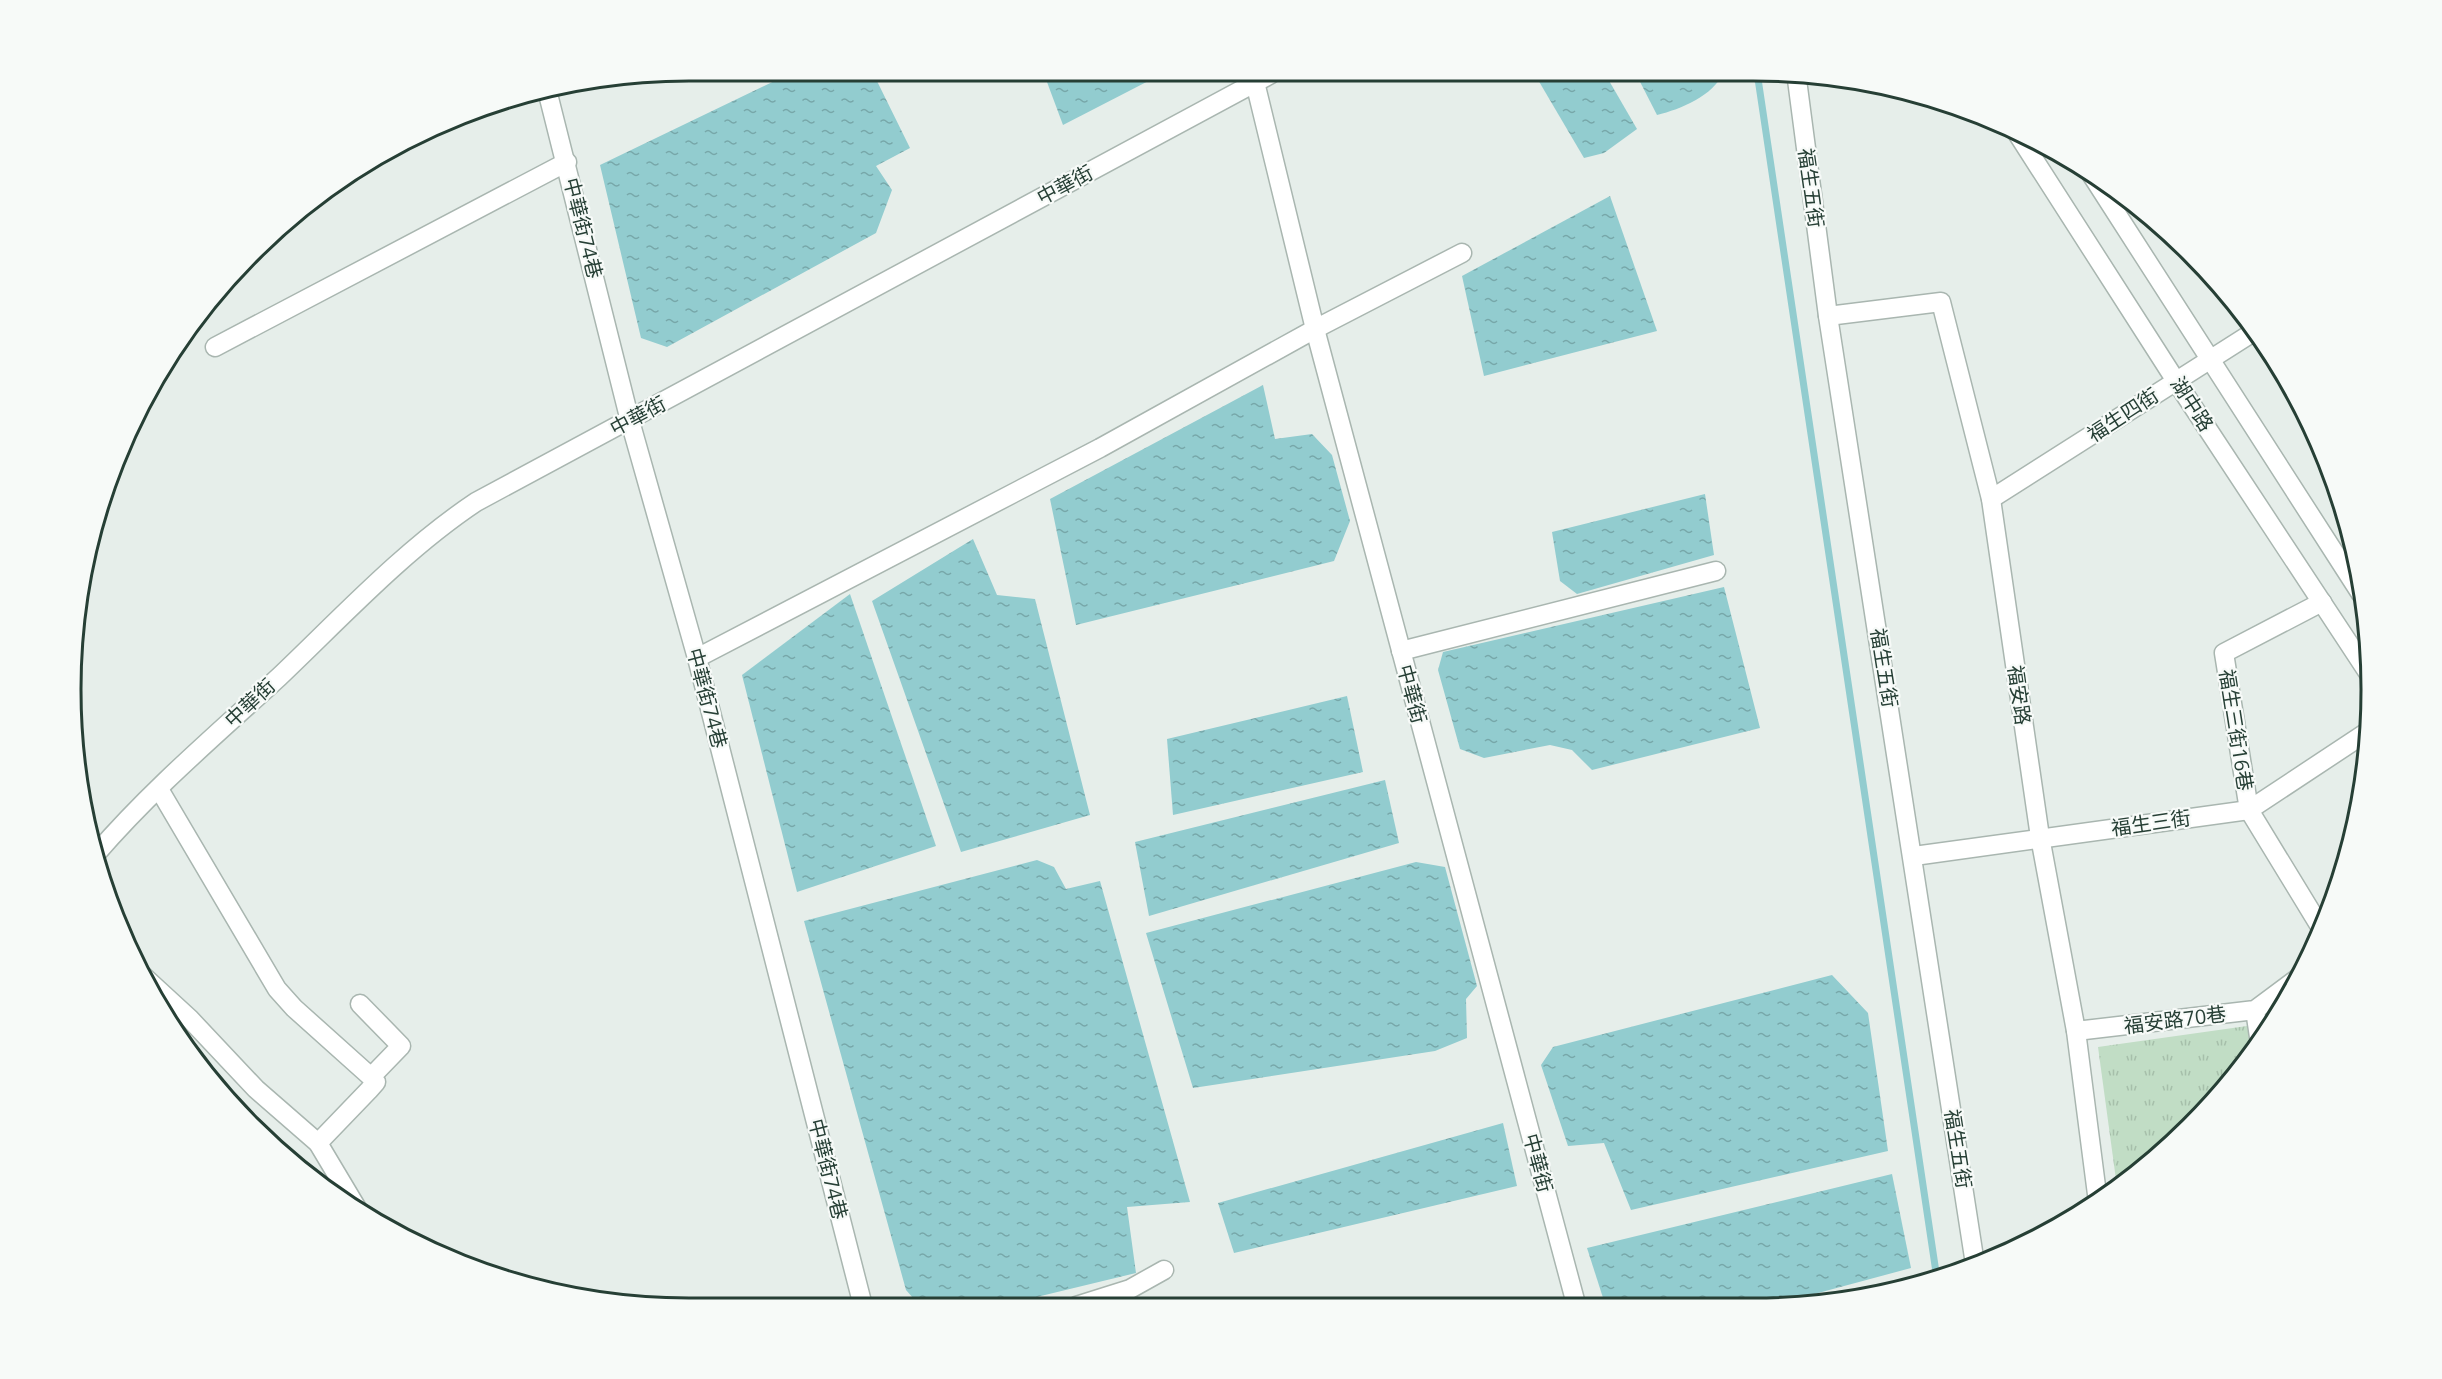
<svg xmlns="http://www.w3.org/2000/svg" width="2442" height="1379" font-family="'Open Sans','Noto Sans TC',sans-serif">
  <defs>
    <pattern id="park-tufts" width="24" height="20" patternUnits="userSpaceOnUse" patternTransform="scale(1.5)"><rect width="24" height="20" fill="#c1ddc5"/><path d="M3 7l-1-3M5 7V3M7 7l1-3M15 17l-1-3M17 17v-4M19 17l1-3" fill="none" stroke="#a6bfaa"/></pattern>
    <pattern id="water-ripples" width="26" height="14" patternUnits="userSpaceOnUse" patternTransform="scale(1.5)"><rect width="26" height="14" fill="#92cccf"/><path d="M2 4q2-2 4 0t4 0M15 11q2-2 4 0t4 0" fill="none" stroke="#77a7a9"/></pattern>
  </defs>
  <rect width="100%" height="100%" fill="#e6eeea"/>
  <polygon fill="url(#park-tufts)" points="2247,1026 2251,1049 2190,1127 2117,1187 2098,1047"/>
  <g fill="url(#water-ripples)">
    <polygon points="1604,72 1637,129 1604,153 1584,158 1534,73"/>
    <path d="M1635,72H1724C1713,96 1681,109 1657,115Z"/>
    <polygon points="1044,74 1162,74 1063,125"/>
    <polygon points="787,75 874,75 910,148 876,166 892,190 876,233 667,347 641,338 600,165"/>
    <polygon points="1610,196 1657,331 1484,376 1462,276"/>
    <polygon points="1263,385 1275,439 1312,434 1332,455 1350,521 1334,561 1076,625 1050,499"/>
    <polygon points="1705,494 1714,555 1577,594 1560,581 1552,532"/>
    <polygon points="973,539 997,595 1035,599 1090,815 961,852 872,601"/>
    <polygon points="1724,587 1760,728 1592,770 1572,750 1550,745 1484,758 1460,749 1438,670 1443,652"/>
    <polygon points="850,594 936,846 797,892 742,675"/>
    <polygon points="1347,696 1363,772 1173,815 1167,739"/>
    <polygon points="1385,780 1399,843 1149,916 1135,842"/>
    <polygon points="1037,860 1054,867 1066,889 1100,881 1190,1202 1127,1207 1136,1273 1000,1306 920,1306 906,1290 804,921"/>
    <polygon points="1416,862 1445,867 1477,986 1466,999 1467,1038 1435,1051 1193,1088 1146,933"/>
    <polygon points="1832,975 1868,1013 1888,1151 1631,1210 1604,1143 1568,1146 1541,1065 1553,1047"/>
    <polygon points="1503,1123 1517,1186 1234,1253 1218,1203"/>
    <polygon points="1892,1174 1911,1268 1781,1303 1605,1304 1587,1248"/>
    <polygon points="1535,1297 1552,1299 1554,1304 1505,1304"/>
  </g>
  <g fill="none" stroke-linecap="round" stroke-linejoin="round">
    <polyline stroke="#92cccf" stroke-width="7" points="1757,72 1937,1279"/>
    <defs>
      <g id="minor">
        <polyline points="1796,72 1828,316 1975,1264"/>
        <polyline points="1253,74 1315,329 1576,1304"/>
        <polyline points="547,90 630,421 697,658 863,1306"/>
        <polyline points="2017,133 2176,381 2369,674"/>
        <polyline points="2091,174 2361,594"/>
        <polyline points="1828,316 1941,302 1991,499 2040,837 2076,1031 2098,1202"/>
        <polyline points="215,347 567,162"/>
        <polyline points="1991,499 2255,331"/>
        <polyline points="1401,651 1716,571"/>
        <polyline points="697,658 1100,448 1315,329 1462,253"/>
        <polyline points="159,789 277,989 294,1008 371,1077"/>
        <path d="M96,854C151,790 217,734 279,677C342,617 404,550 476,502L1271,74"/>
        <polyline points="1914,856 2249,810 2367,732"/>
        <polyline points="2321,928 2249,810 2224,653 2322,602"/>
        <polyline points="141,974 190,1019 256,1089 318,1143 358,1210"/>
        <polyline points="2255,1010 2259,1037"/>
        <polyline points="2076,1031 2255,1010 2298,978"/>
        <polyline points="318,1143 369,1090 376,1082 371,1077 401,1046 360,1004"/>
        <polyline points="1076,1306 1130,1289 1164,1270"/>
      </g>
    </defs>
    <use href="#minor" stroke="#a9b6b0" stroke-width="21"/>
    <use href="#minor" stroke="#fff" stroke-width="18"/>
  </g>
  <g text-anchor="middle" stroke-width="4.5" stroke-linejoin="round" paint-order="stroke">
    <g font-size="20" fill="#263f35" stroke="#f7faf8">
      <text transform="translate(1065 185) rotate(-28)" y="7">中華街</text>
      <text transform="translate(1811 188) rotate(82)" y="7">福生五街</text>
      <text transform="translate(583 228) rotate(76)" y="7">中華街74巷</text>
      <text transform="translate(2192 404) rotate(57)" y="7">湖中路</text>
      <text transform="translate(2123 415) rotate(-33)" y="7">福生四街</text>
      <text transform="translate(638 416) rotate(-28)" y="7">中華街</text>
      <text transform="translate(1884 668) rotate(81)" y="7">福生五街</text>
      <text transform="translate(1412 694) rotate(75)" y="7">中華街</text>
      <text transform="translate(2019 695) rotate(82)" y="7">福安路</text>
      <text transform="translate(707 698) rotate(75)" y="7">中華街74巷</text>
      <text transform="translate(250 703) rotate(-43)" y="7">中華街</text>
      <text transform="translate(2236 730) rotate(81)" y="7">福生三街16巷</text>
      <text transform="translate(2151 823) rotate(-8)" y="7">福生三街</text>
      <text transform="translate(2175 1020) rotate(-7)" y="7">福安路70巷</text>
      <text transform="translate(1958 1149) rotate(81)" y="7">福生五街</text>
      <text transform="translate(1538 1163) rotate(75)" y="7">中華街</text>
      <text transform="translate(828 1169) rotate(76)" y="7">中華街74巷</text>
    </g>
  </g>
  <path d="M0 0H2442V1379H0ZM689 81H1753A608 608 0 0 1 2361 689V690A608 608 0 0 1 1753 1298H689A608 608 0 0 1 81 690V689A608 608 0 0 1 689 81Z" fill="#f7faf8" fill-rule="evenodd"/>
  <path fill="none" stroke="#263f35" stroke-width="3" d="M689 81H1753A608 608 0 0 1 2361 689V690A608 608 0 0 1 1753 1298H689A608 608 0 0 1 81 690V689A608 608 0 0 1 689 81Z"/>
</svg>
